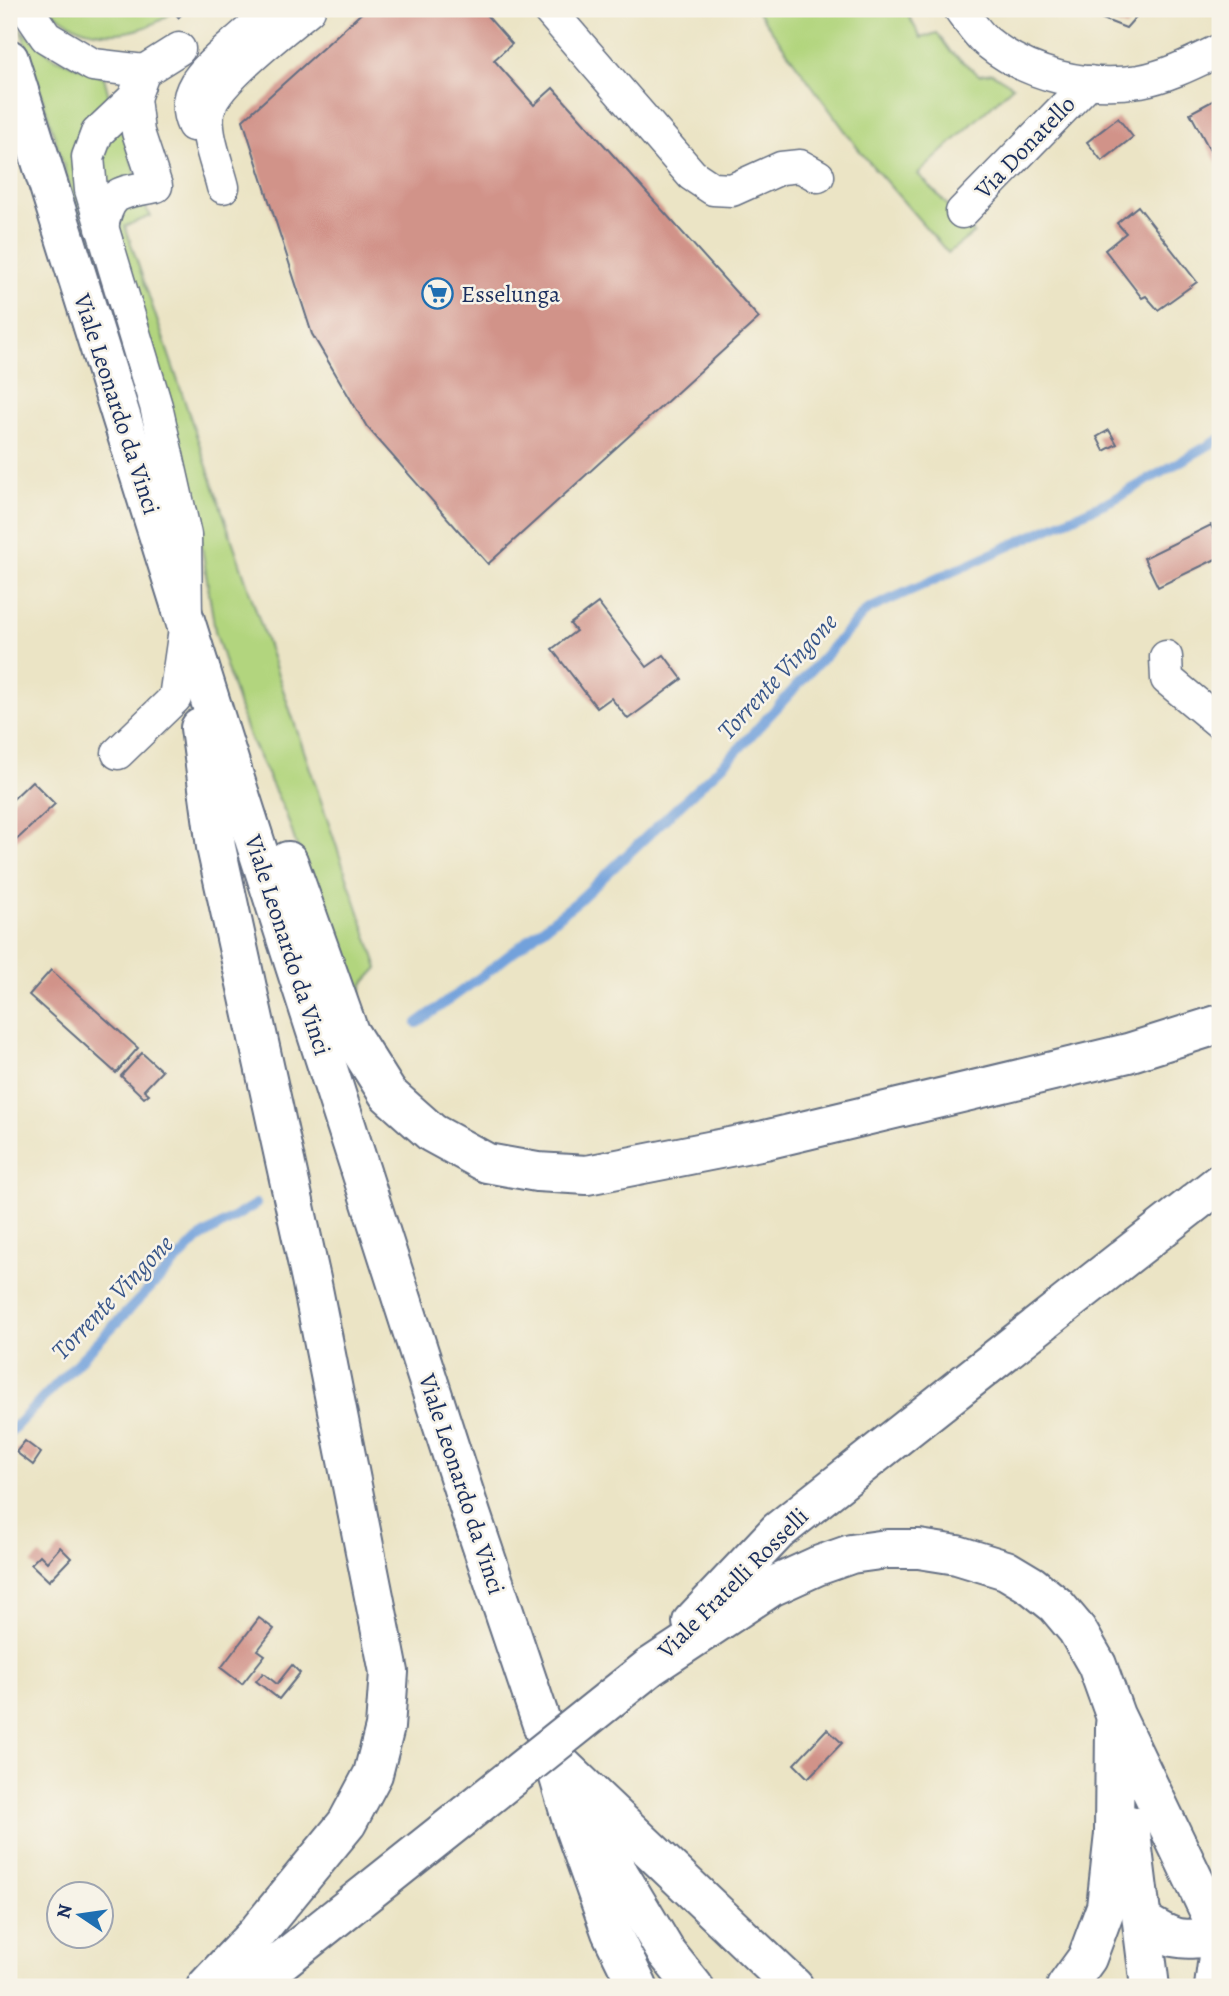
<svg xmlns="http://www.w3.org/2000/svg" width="1229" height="1996" font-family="Alegreya,serif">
  <rect width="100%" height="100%" fill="#f7f3e8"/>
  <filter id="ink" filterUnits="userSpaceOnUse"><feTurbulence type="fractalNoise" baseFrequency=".0143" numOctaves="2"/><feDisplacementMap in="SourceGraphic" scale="14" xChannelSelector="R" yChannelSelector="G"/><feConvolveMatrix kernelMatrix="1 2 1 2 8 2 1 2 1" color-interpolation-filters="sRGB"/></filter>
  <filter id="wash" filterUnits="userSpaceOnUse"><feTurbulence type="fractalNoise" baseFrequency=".00686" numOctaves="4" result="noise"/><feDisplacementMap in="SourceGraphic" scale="28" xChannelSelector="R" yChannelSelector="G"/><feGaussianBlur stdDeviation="1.57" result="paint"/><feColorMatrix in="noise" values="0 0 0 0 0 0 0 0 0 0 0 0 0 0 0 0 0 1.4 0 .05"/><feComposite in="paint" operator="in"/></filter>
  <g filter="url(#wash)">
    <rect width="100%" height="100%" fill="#ebe4c5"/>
    <g fill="#b2d57e" stroke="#66826e" stroke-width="2">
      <path d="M49,9H176C150,32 110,40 77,27C68,23 57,15 49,9Z"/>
      <polygon points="756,9 905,9 921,38 937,33 950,51 979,75 992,73 1013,86 918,174 974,233 948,253 862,154"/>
      <polygon points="21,30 54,58 104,77 111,104 85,132 142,391 135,394"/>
      <polygon points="120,124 136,176 100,192 97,159"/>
      <polygon points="135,204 145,207 151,216 125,226 378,968 363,984 357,1009 328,940 286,814 247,732 215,631 191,477 112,232 112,213"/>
    </g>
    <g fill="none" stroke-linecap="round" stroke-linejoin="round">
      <g stroke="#72a1db" stroke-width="10">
        <polyline points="417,1023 485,974 578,901 733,755 867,610 1116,498 1220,439"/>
        <polyline points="9,1433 198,1239 256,1204"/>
      </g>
    </g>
    <g id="blocks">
      <g fill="#d19389">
        <polygon points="366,9 481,9 512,44 494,60 534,105 553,88 759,318 488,564 367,427 312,334 243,120"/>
        <polygon points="1077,9 1143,9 1126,28"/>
        <polygon points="1220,97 1220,169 1190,113"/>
        <polygon points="1118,118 1133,137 1102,161 1087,142"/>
        <polygon points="1138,206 1197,282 1158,310 1146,296 1142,298 1105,250 1126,233 1117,223"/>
        <polygon points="1109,430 1117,444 1104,451 1097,437"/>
        <polygon points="1211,525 1220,546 1220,557 1158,587 1144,558"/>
        <polygon points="598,603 647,667 664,655 682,679 628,719 611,698 597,708 552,649 576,631 570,624"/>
        <polygon points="32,781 55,804 11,845 9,842 9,803"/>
        <polygon points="51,970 138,1048 116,1073 29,995"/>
        <polygon points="142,1053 162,1071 144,1090 149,1094 144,1098 121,1076"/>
        <polygon points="25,1441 41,1453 33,1465 16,1452"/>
        <polygon points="60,1547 71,1558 49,1581 31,1564 40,1555 47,1562"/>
        <polygon points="259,1618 274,1629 258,1650 265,1655 242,1684 221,1668"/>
        <polygon points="292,1665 300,1673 279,1699 256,1681 263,1673 277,1684"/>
        <polygon points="827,1729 842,1743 808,1778 794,1764"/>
      </g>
    </g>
  </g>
  <g filter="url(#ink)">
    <use href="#blocks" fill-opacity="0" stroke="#646e82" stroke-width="2"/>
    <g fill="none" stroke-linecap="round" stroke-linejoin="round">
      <defs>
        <g id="minor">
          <polyline points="27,9 46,37 93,65 144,71"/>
          <polyline points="548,9 692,175 713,189 732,190 781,168 800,166 818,176"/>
          <path d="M960,9C968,20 977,34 987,42C1029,76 1087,89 1140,81C1168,76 1195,62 1220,50"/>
          <path d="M193,125C177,89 210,66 233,45C247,33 260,21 274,9"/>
          <path d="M223,187C218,166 205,135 208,113C212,83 284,30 309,9"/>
          <polyline points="962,212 1089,82"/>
          <path d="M102,228C109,189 121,193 156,186L138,132L134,98"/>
          <polyline points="1166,657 1167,679 1220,723"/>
          <polyline points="118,753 175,698 186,622 185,535 156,406 91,190 88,157 97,133 134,98 144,71 179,49"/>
        </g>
        <g id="major">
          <polyline points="9,59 232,770 471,1514 553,1757 574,1828 611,1932 638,1987"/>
          <polyline points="200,728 216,847 311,1279 389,1672 385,1727 373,1774 347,1823 255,1935 206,1987"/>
          <polyline points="288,861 349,1032 388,1094 432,1133 487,1163 537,1172 587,1175 765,1140 1128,1053 1220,1024"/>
          <polyline points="692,1622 778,1531 1073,1298 1220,1183"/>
          <polyline points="650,1667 771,1587 817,1566 851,1554 887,1549 919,1549 957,1555 1006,1570 1031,1585 1056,1605 1077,1630 1097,1665 1115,1715 1220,1934"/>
          <polyline points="555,1759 794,1987"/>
          <polyline points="1130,1825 1150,1987"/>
          <polyline points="581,1834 617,1870 666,1952 694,1987"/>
          <path d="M1143,1921C1177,1943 1181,1940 1220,1936"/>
          <polyline points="249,1987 460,1819"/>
          <polyline points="1066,1987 1087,1958 1106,1907 1114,1834 1115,1725"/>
          <polyline points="1214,1987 1220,1941"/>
        </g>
      </defs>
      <use href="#minor" stroke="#646e82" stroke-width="35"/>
      <use href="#major" stroke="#646e82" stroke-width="42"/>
      <polyline stroke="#646e82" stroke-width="4.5" stroke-dasharray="5 5" stroke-linecap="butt" points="177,17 186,9"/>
      <use href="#minor" stroke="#fff" stroke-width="32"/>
      <use href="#major" stroke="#fff" stroke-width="38"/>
      <defs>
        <polyline id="major-bridge" points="460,1819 650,1667"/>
      </defs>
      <use href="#major-bridge" stroke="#646e82" stroke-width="42" stroke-linecap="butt"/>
      <use href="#major-bridge" stroke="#fff" stroke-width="38"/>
    </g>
  </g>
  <defs>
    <symbol id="supermarket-ring" viewBox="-11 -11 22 22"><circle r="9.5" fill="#f7f3e8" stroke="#1f6fb2" stroke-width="1.5"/><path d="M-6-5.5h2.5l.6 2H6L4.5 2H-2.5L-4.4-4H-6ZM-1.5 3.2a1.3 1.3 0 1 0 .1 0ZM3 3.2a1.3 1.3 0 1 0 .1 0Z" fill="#1f6fb2"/></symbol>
  </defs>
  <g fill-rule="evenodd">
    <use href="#supermarket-ring" x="420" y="276" width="35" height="35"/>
  </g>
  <g text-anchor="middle" stroke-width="5" stroke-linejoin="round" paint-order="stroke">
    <g font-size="24" fill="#1b2f5e" stroke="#f7f3e8">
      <text transform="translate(1025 147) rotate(-46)" y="8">Via Donatello</text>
      <text transform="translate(117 404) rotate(72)" y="8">Viale Leonardo da Vinci</text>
      <text transform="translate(288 945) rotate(72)" y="8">Viale Leonardo da Vinci</text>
      <text transform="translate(462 1484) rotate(72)" y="8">Viale Leonardo da Vinci</text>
      <text transform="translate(733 1583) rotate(-45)" y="8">Viale Fratelli Rosselli</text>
    </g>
    <g font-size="24" fill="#1b2f5e" stroke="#f7f3e8" text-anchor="start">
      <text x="461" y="302">Esselunga</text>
    </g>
    <g font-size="26" font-style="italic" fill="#39578a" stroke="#f7f3e8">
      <text transform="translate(777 676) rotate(-47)" y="9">Torrente Vingone</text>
      <text transform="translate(112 1297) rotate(-46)" y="9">Torrente Vingone</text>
    </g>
  </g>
  <rect width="1229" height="1996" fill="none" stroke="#f7f3e8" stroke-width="35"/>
  <g transform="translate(80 1915) rotate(283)"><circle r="33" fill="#f7f3e8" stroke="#9fa5b1" stroke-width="2"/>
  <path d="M0-5L12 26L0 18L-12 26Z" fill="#1f6fb2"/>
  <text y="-10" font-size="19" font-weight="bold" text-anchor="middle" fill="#1b2f5e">N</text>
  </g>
</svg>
